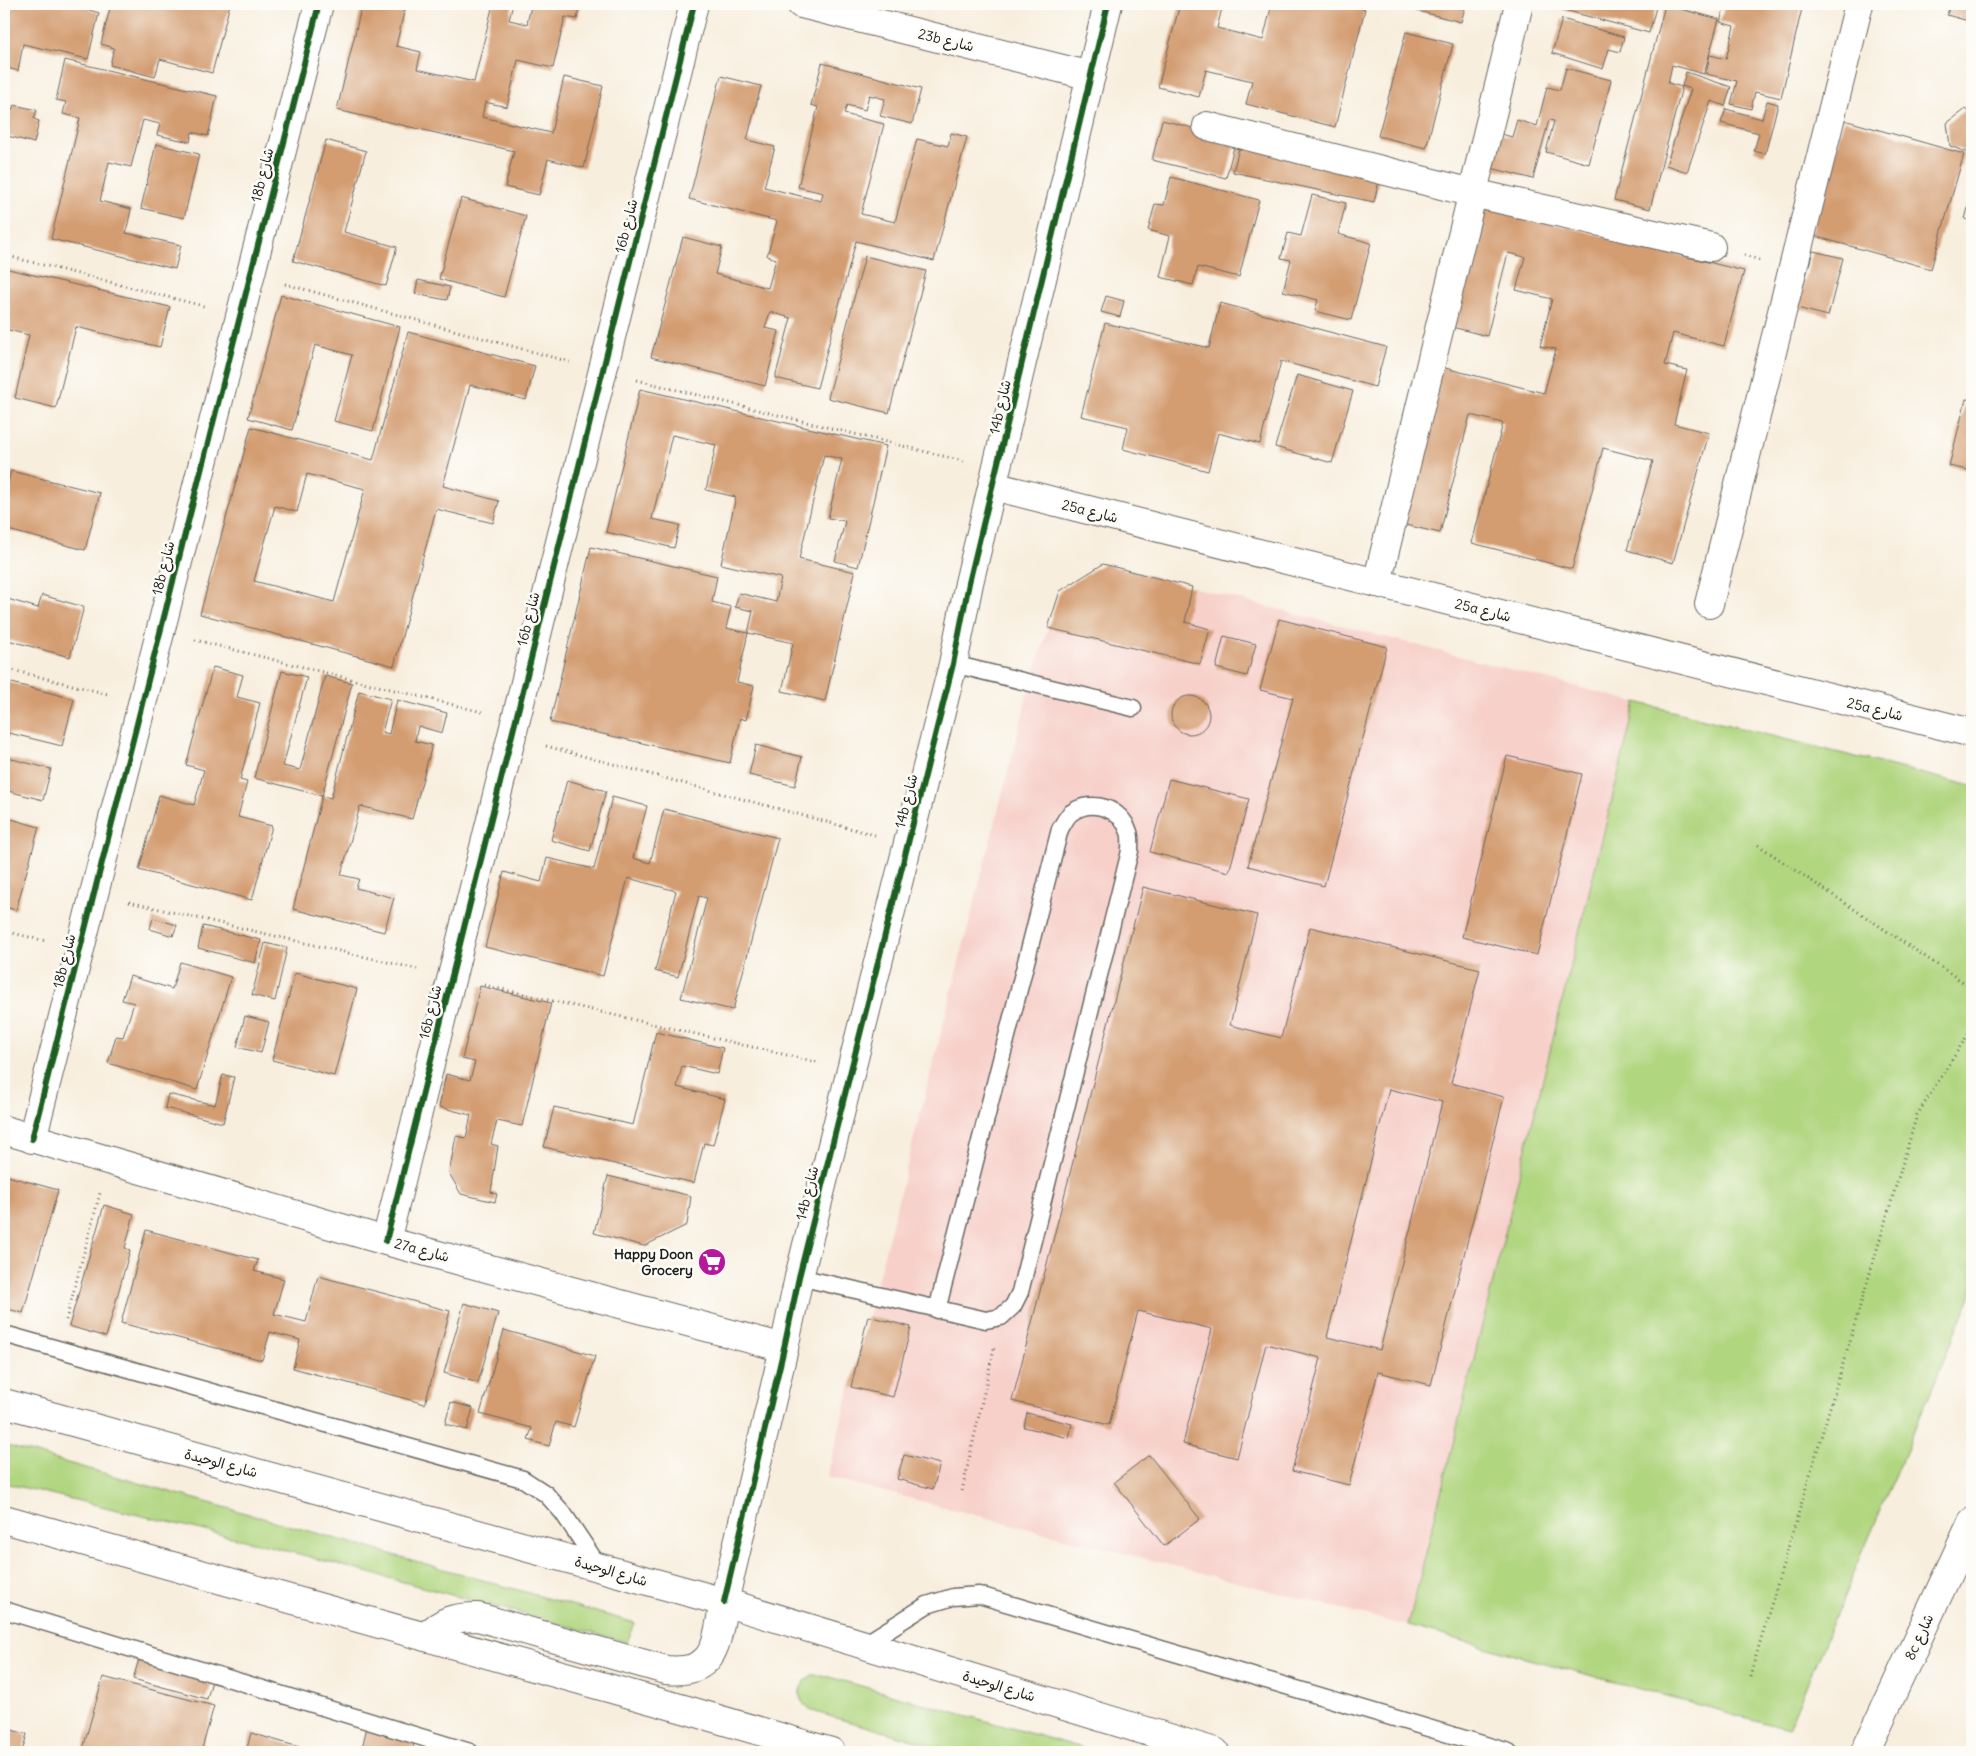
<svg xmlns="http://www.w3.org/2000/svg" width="1976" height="1756" font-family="Delius,'Playpen Sans Arabic',sans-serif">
  <rect width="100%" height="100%" fill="#fdfcf7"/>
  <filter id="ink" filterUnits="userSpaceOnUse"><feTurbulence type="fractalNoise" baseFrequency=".02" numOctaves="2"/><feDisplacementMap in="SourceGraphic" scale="10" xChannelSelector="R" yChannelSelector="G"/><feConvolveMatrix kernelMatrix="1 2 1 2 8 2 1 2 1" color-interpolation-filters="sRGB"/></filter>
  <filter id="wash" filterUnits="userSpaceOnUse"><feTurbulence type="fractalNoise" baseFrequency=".0096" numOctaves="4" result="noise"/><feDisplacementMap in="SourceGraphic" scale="20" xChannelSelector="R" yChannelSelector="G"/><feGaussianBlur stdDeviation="1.12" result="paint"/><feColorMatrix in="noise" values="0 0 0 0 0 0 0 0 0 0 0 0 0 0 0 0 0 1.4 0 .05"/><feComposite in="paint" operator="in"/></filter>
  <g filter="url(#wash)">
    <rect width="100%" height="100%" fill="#f8eede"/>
    <polygon fill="#f7d0ca" points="1103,564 1636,702 1408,1626 827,1477 1031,682 1060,591"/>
    <g fill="#b1d680" stroke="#66794e">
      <polygon points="1636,702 1972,786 1972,1294 1788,1729 1408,1626"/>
      <polygon points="4,1445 635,1623 627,1642 269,1546 4,1483"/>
      <path d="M812,1675H822L1097,1752H955L812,1711C795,1700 796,1687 812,1675Z"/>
    </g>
    <g id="blocks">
      <g fill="#d39c71" fill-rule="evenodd">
        <polygon points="4,4 91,4 89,10 99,13 88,59 23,44 18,71 4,67"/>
        <polygon points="111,4 230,4 212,73 160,59 155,77 110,65 114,48 101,44"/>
        <polygon points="362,4 406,4 396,46 421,52 417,69 474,82 493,4 513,4 509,20 527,24 531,6 526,4 580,4 577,19 565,17 553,68 518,60 507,107 485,102 482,117 551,133 564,77 603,86 584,168 548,159 539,195 505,187 514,151 337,110"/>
        <polygon points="1180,4 1223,4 1217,28 1263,40 1272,4 1344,4 1365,9 1335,127 1246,104 1252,81 1206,70 1199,97 1158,87"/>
        <polygon points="1416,4 1466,4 1461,22 1414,10"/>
        <polygon points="1558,4 1657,4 1649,33 1557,8"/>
        <polygon points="1679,4 1699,4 1698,9"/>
        <polygon points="1725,4 1803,4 1781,98 1755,92 1751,109 1731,104 1737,81 1706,74 1710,55 1726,59 1734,26 1720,22"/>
        <polygon points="1950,4 1972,4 1972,22 1947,15"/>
        <polygon points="1665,5 1719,19 1704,74 1672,65 1668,83 1682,87 1650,209 1614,200"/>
        <polygon points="1562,19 1624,37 1620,52 1609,49 1603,69 1552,53"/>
        <polygon points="1406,32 1453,44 1426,148 1378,136"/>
        <polygon points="65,60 217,96 208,136 192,132 190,142 157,135 160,124 143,120 131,167 109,162 100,201 131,209 126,233 181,245 175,269 51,239 80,118 63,114 66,102 56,100"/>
        <polygon points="822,63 921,89 912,124 880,116 885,99 869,95 865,110 847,105 844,114 884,124 861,214 895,222 917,139 948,146 951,133 967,137 934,261 856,241 817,388 775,378 791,318 770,312 765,328 779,331 765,386 651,357 683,237 722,247 715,274 768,288 776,259 767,256 777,221 689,199 721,76 761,86 747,140 775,147 764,187 821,201 823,193 798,187 818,107 811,105"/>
        <polygon points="1566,68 1611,80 1589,164 1546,152 1554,121 1549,120 1533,179 1480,165 1490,131 1512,137 1517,120 1537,126 1547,87 1560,90"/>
        <polygon points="1686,72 1731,87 1725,106 1711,101 1687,172 1666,165 1691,89 1682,86"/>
        <polygon points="1767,101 1778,104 1765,154 1754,151 1759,133 1721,123 1726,109 1762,119"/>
        <polygon points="14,105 37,110 34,119 39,121 34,143 4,135 4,110 11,112"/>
        <polygon points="1966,109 1972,114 1972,154 1950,146 1947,123"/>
        <polygon points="1162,120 1236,139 1226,178 1152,160"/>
        <polygon points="1844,120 1964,154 1931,269 1811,235"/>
        <polygon points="326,140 366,151 344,232 397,247 386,286 293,261"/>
        <polygon points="156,144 199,154 184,218 141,208"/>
        <polygon points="1240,145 1380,176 1374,202 1233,172"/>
        <polygon points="1171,177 1259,200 1239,277 1198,267 1193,285 1160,277 1170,236 1148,230 1155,204 1164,205"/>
        <polygon points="1972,193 1972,221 1965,219"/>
        <polygon points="1312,195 1346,203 1338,234 1371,243 1351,320 1315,311 1318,300 1283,291 1291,260 1281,258 1288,233 1301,236"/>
        <polygon points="461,198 526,216 504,297 439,279"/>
        <polygon points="1479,205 1744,271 1724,346 1673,333 1665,365 1687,370 1674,424 1709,433 1673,563 1627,550 1653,461 1603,448 1572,569 1472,543 1503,423 1470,415 1440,533 1401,524 1441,367 1544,393 1556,349 1540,346 1552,299 1516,290 1525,257 1508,253 1487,336 1448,326"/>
        <polygon points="1813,251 1843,258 1828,316 1797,308"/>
        <polygon points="865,256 926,271 889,413 828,398"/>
        <polygon points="4,268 170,307 160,347 76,327 56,408 15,398 29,335 4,329"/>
        <polygon points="418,280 450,287 447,300 415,294"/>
        <polygon points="281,295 400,327 373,431 334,421 352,355 315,345 292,430 248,418"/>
        <polygon points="1106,296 1124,301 1120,317 1101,312"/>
        <polygon points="1220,303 1386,347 1375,387 1281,361 1260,444 1218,433 1208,471 1123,449 1128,427 1081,416 1105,323 1209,348"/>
        <path d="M408,332L535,366L526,400L470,385L443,486L499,501L493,523L436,509L394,666L200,614L251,427L373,460ZM307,474L365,489L334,602L254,581L275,506L297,512Z"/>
        <polygon points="1297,375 1353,391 1332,463 1275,447"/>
        <polygon points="640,389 886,446 858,567 835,561 845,521 828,518 842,459 824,455 799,559 855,572 825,701 782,691 793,643 748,633 737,682 754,686 746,720 740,718 730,763 550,722 591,547 717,576 712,602 731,607 726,628 748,633 753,611 735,607 739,593 776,602 781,578 721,564 736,497 706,490 716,445 672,435 652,519 680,525 674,548 606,532"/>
        <polygon points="1966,399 1972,400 1972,471 1949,466"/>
        <polygon points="11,471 100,493 85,550 4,529 4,498"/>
        <polygon points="1103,564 1192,587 1185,622 1210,629 1200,664 1048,628 1060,591"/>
        <polygon points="42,595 84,607 70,657 4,639 4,598 38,608"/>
        <polygon points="1279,619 1387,647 1324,886 1248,866 1293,698 1260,690"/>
        <polygon points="1224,636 1256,644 1247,676 1216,668"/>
        <polygon points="213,667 243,675 237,697 260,703 240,780 247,782 238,817 272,826 252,900 139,870 159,795 194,805 204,770 186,765"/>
        <polygon points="282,671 307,677 283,766 300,770 325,676 352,683 322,796 331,798 359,691 391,699 382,732 389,734 397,700 447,713 442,733 418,726 415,741 432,745 412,819 360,806 341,875 359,879 356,888 394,898 384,932 293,909 322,796 254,778"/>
        <polygon points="4,681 74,699 62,746 9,733 4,750"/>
        <circle cx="1190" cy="715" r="19"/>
        <polygon points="756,745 802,757 795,786 749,775"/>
        <polygon points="1507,756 1582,774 1537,955 1462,937"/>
        <polygon points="4,757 51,769 43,800 4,790"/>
        <polygon points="1169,779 1249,799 1229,872 1150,852"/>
        <polygon points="567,780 606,791 590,851 551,840"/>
        <polygon points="612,797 647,806 633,858 650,863 664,809 778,838 733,1010 681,998 707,898 699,896 678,977 655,971 676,891 628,878 603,976 485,947 504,872 541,882 547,858 594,869"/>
        <polygon points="8,818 39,827 16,910 4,907 4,832"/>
        <path d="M1143,887L1257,915L1230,1025L1281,1038L1310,927L1480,969L1451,1083L1504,1097L1431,1385L1378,1372L1349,1485L1292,1471L1321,1358L1266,1344L1237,1458L1183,1444L1212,1329L1138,1311L1109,1425L1012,1401ZM1389,1089L1442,1102L1380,1350L1327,1337Z"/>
        <polygon points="153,918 177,925 173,936 150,929"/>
        <polygon points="203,926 261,940 255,963 198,948"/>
        <polygon points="265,943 287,948 275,1001 252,995"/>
        <polygon points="180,962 231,977 197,1090 108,1063 116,1036 123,1037 134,1003 122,1000 130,976 172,989"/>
        <polygon points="295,973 357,989 334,1076 272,1060"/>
        <polygon points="480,986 551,1003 522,1126 497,1121 491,1144 498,1146 491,1192 497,1194 495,1202 461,1194 449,1173 456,1136 466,1138 471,1115 439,1107 446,1074 470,1080 475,1062 462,1059"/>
        <polygon points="245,1016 269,1022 261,1053 237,1047"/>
        <polygon points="656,1032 723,1048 717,1074 682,1066 677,1087 725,1099 713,1145 704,1143 694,1183 544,1147 554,1107 633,1125"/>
        <polygon points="223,1075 234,1077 223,1123 165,1108 168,1094 215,1105"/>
        <polygon points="4,1175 58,1190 23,1313 4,1308"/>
        <polygon points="608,1176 691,1196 687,1225 644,1246 594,1233"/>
        <polygon points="104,1205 134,1214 125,1248 130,1250 106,1337 69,1326"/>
        <polygon points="146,1230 258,1260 254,1271 284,1279 274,1314 306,1322 318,1276 450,1311 425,1404 293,1368 300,1340 270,1332 262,1360 121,1323"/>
        <polygon points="464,1303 498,1313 478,1383 444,1373"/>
        <polygon points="868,1316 911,1327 893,1397 851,1387"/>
        <polygon points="504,1330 595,1356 574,1427 556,1422 549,1446 528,1440 532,1428 480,1414"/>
        <polygon points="451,1402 473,1408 467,1430 445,1424"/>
        <polygon points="1027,1413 1072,1424 1069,1438 1024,1427"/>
        <polygon points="904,1455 940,1464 933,1489 897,1479"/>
        <polygon points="1149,1455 1200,1519 1164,1546 1114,1482"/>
        <polygon points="140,1656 213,1677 207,1699 133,1679"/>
        <polygon points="103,1677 214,1706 201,1752 82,1752"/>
        <polygon points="367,1727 415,1739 412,1752 361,1752"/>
        <polygon points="4,1728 27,1734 22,1752 4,1752"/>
        <polygon points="251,1733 316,1752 246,1752"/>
      </g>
    </g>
  </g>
  <g filter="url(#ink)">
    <use href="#blocks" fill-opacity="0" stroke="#696660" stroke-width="1"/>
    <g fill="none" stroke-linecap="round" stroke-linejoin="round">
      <defs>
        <g id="service">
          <polyline points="953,664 1133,708"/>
          <path d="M799,1277L986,1320L1001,1317L1013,1306L1020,1292L1130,851C1130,845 1131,837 1129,832C1121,808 1092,798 1071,813C1067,816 1063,824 1060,829L937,1310"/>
          <polyline points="4,1334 523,1479 546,1494 563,1513 600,1568"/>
          <polyline points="4,1610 470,1752"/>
          <polyline points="865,1644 927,1605 953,1597 979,1595 1509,1752"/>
        </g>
        <g id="minor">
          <polyline points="801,4 1091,76"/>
          <polyline points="1207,126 1473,193 1711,247"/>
          <polyline points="993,486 1972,733"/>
          <polyline points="1377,583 1519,4"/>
          <polyline points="1709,604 1859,4"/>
          <polyline points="4,1130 386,1241 784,1348"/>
          <polyline points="32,1139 319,4"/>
          <polyline points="386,1241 694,4"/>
          <polyline points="724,1602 784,1348 799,1277 953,664 969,583 1108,4"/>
          <polyline points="1865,1752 1972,1522"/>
        </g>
        <g id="primary">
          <polyline points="4,1403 724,1602 1215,1752"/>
          <polyline points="4,1519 687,1710 831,1752"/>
          <path d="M425,1637C444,1620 453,1617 478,1617L666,1670C717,1675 716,1642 724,1602"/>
        </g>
      </defs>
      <use href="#service" stroke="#696660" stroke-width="19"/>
      <use href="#minor" stroke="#696660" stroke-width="30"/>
      <use href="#primary" stroke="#696660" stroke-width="30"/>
      <g stroke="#696660" stroke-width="3" stroke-dasharray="1 4" stroke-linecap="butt">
        <polyline points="4,255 207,307"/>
        <polyline points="1744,255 1760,260"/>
        <polyline points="285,284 570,362"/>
        <polyline points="637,380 963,461"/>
        <polyline points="195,640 482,712"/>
        <polyline points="4,668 108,694"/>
        <polyline points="546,746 875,835"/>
        <polyline points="1758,845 1972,988"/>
        <polyline points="129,902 417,969"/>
        <polyline points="4,931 46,941"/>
        <polyline points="484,985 817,1062"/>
        <polyline points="66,1320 100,1193"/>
        <polyline points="962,1491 994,1348"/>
        <polyline points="1750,1676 1917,1115 1972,1028"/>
      </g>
      <use href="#service" stroke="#fff" stroke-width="16"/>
      <use href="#minor" stroke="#fff" stroke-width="28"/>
      <use href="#primary" stroke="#fff" stroke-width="28"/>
      <defs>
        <g id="cycleway">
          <polyline points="32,1139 319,4"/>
          <polyline points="386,1241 694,4"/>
          <polyline points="724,1602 784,1348 799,1277 953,664 969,583 1108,4"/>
        </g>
      </defs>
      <use href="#cycleway" stroke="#fdfcf7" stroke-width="9"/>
      <use href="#cycleway" stroke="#1b5e20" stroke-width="6"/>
    </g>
  </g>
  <defs>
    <symbol id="supermarket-disc" viewBox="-11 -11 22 22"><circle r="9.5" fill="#b5179e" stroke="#fdfcf7"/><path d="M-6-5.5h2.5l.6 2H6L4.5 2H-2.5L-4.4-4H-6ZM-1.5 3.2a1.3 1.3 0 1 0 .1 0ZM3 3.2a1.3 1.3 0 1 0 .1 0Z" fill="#fff"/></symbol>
  </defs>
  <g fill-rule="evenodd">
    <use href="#supermarket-disc" x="696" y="1246" width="32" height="32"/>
  </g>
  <g text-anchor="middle" stroke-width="5" stroke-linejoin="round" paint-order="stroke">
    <g font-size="14" fill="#1c1c1c" stroke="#fdfcf7">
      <text transform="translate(946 40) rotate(14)" y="5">23b شارع</text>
      <text transform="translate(262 175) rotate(-76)" y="5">18b شارع</text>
      <text transform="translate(626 226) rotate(-76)" y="5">16b شارع</text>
      <text transform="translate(1000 407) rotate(-77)" y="5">14b شارع</text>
      <text transform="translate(1090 511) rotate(14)" y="5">25a شارع</text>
      <text transform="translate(163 568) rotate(-76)" y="5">18b شارع</text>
      <text transform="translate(1483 610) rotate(14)" y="5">25a شارع</text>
      <text transform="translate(528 619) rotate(-76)" y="5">16b شارع</text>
      <text transform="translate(1875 709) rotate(14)" y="5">25a شارع</text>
      <text transform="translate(906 801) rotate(-76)" y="5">14b شارع</text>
      <text transform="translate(64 961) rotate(-76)" y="5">18b شارع</text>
      <text transform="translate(430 1012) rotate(-76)" y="5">16b شارع</text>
      <text transform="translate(807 1193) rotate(-76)" y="5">14b شارع</text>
      <text transform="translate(422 1250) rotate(15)" y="5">27a شارع</text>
      <text transform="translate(221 1463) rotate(15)" y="5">شارع الوحيدة</text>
      <text transform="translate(611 1571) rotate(16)" y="5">شارع الوحيدة</text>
      <text transform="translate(1919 1637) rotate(-65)" y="5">8c شارع</text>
      <text transform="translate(999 1686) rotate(17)" y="5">شارع الوحيدة</text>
    </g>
    <g font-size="14" font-weight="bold" fill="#1c1c1c" stroke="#fdfcf7" text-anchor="end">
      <text x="693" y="1259">Happy Doon<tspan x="693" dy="16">Grocery</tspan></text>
    </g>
  </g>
  <rect width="1976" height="1756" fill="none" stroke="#fdfcf7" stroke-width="20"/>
</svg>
